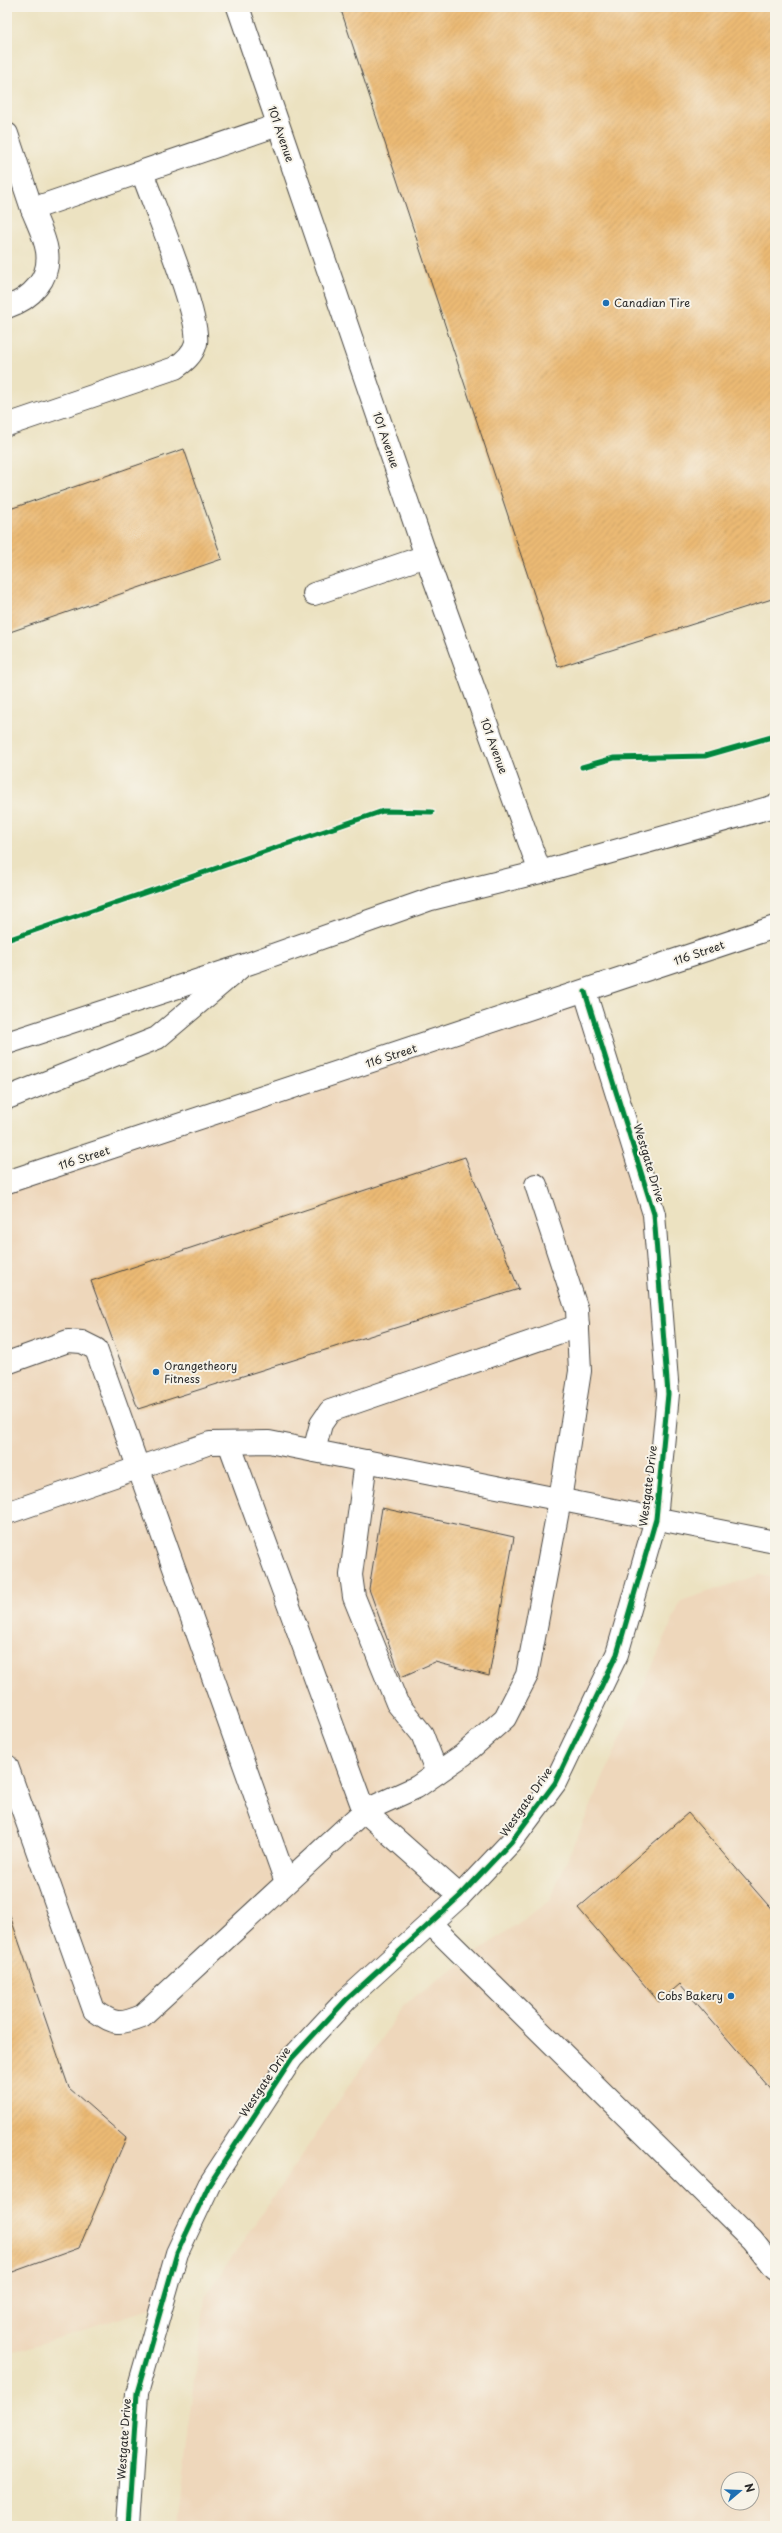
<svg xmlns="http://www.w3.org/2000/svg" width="782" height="2533" font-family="'Playpen Sans',sans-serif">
  <defs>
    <pattern id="building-hatch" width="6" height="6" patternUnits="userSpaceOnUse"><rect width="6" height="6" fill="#ebba74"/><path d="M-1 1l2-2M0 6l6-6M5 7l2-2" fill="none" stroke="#caa065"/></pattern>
  </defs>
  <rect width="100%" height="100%" fill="#f7f3e8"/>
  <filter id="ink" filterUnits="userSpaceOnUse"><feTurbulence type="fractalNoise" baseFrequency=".025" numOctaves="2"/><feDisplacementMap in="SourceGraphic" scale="8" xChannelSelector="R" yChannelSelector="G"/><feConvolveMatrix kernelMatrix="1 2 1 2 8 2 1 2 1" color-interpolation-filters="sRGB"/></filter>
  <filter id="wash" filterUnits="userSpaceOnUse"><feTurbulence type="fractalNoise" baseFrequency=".012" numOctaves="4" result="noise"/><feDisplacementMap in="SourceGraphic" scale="16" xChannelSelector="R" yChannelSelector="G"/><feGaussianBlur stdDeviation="0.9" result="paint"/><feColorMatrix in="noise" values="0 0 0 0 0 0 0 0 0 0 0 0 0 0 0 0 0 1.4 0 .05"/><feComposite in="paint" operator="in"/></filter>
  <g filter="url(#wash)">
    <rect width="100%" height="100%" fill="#ece2c1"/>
    <g fill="#eed7bb" fill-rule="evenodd">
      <polygon points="585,992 654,1214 668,1394 656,1519 617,1654 555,1783 346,2000 209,2185 163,2305 7,2354 7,1182"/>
      <path d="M759,1575L775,1578V2526H177L205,2297L404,2005L549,1901L681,1601ZM728,2479H752V2503H728Z"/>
    </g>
    <g id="blocks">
      <g fill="url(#building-hatch)">
        <polygon points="340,7 775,7 775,598 558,667"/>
        <polygon points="184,449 222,559 7,633 7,510"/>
        <polygon points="465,1157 519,1289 138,1409 91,1281"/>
        <polygon points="382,1508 514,1537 489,1676 435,1662 401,1677 369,1589"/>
        <polygon points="688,1813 775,1913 775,2094 680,1984 659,2002 578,1908"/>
        <polygon points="7,1907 69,2088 126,2138 79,2248 7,2274"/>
      </g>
    </g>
  </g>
  <g filter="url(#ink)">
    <use href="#blocks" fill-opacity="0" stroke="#484642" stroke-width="1"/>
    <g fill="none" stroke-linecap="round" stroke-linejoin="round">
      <defs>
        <g id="service">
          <polyline points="7,134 32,209 278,125"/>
          <path d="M7,307C31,299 51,279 47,251C45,237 37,222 32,209"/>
          <path d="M7,425L175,368C184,362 193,355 196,343C201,317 153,204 142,172"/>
          <polyline points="314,594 426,556"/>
          <polyline points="7,1363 68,1341 82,1342 96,1349 286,1882"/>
          <polyline points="229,1443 364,1811 417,1787 463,1755 505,1718 527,1675 560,1500 580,1371 577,1310 536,1185"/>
          <polyline points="314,1451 321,1424 330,1411 578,1326"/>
          <polyline points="366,1461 351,1575 354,1597 397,1703 422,1734 437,1773"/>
          <polyline points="7,1513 210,1443 269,1442 775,1542"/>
          <path d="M7,1766L94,2010C114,2025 120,2025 142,2016L364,1811L460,1896"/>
          <polyline points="430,1923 752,2240 775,2269"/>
        </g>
        <g id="tertiary">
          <polyline points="238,7 426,556 540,872"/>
          <polyline points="128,2526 137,2393 177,2253 209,2185 292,2058 346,2000 460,1896 511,1842 555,1783 617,1654 656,1519 668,1394 654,1214 585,992"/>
        </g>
        <g id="secondary">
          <polyline points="7,1043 242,966 431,899 540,872 775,806"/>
          <polyline points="7,1182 775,927"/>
        </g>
        <polyline id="primary" points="7,1098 157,1038 242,966"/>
      </defs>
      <use href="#service" stroke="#484642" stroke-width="24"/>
      <use href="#tertiary" stroke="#484642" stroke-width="24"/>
      <use href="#secondary" stroke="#484642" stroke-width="24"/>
      <use href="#primary" stroke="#484642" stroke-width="24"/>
      <use href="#service" stroke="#fff" stroke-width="22"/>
      <use href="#tertiary" stroke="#fff" stroke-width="22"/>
      <use href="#secondary" stroke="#fff" stroke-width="22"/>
      <use href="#primary" stroke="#fff" stroke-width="22"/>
      <defs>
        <g id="cycleway">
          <polyline points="582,767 614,758 705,756 775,736"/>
          <polyline points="7,940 383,811 432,812"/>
          <polyline points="128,2526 137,2393 177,2253 209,2185 292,2058 346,2000 460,1896 511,1842 555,1783 617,1654 656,1519 668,1394 654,1214 585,992"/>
        </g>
      </defs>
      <use href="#cycleway" stroke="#f7f3e8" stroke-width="8"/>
      <use href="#cycleway" stroke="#00873e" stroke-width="5"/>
    </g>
  </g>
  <g fill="#1f6fb2" stroke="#f7f3e8" stroke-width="1.5">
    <circle cx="606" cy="303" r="4"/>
    <circle cx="156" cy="1372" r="4"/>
    <circle cx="731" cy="1996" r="4"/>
  </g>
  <g text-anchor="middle" stroke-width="4" stroke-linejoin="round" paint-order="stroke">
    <g font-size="11" fill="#2b2b2b" stroke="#f7f3e8">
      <text transform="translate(281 134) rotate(71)" y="4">101 Avenue</text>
      <text transform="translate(386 440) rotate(71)" y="4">101 Avenue</text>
      <text transform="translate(494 746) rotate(70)" y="4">101 Avenue</text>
      <text transform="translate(699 953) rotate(-19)" y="4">116 Street</text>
      <text transform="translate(391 1056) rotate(-18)" y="4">116 Street</text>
      <text transform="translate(84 1158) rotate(-18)" y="4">116 Street</text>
      <text transform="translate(649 1163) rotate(73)" y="4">Westgate Drive</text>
      <text transform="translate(648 1486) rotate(-83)" y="4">Westgate Drive</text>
      <text transform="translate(526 1802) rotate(-55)" y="4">Westgate Drive</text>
      <text transform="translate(265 2082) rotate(-56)" y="4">Westgate Drive</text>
      <text transform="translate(124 2439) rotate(-86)" y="4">Westgate Drive</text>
    </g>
    <g font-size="11" fill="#2b2b2b" stroke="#f7f3e8" text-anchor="start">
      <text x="614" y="307">Canadian Tire</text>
      <text x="164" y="1370">Orangetheory<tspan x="164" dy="13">Fitness</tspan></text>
      <text x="723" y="2000" text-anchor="end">Cobs Bakery</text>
    </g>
  </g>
  <rect width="782" height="2533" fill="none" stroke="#f7f3e8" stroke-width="24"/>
  <g transform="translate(740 2491) rotate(71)"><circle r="19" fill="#f7f3e8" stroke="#a5a39c"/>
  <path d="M0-3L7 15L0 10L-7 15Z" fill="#1f6fb2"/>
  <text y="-6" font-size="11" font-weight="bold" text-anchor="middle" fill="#2b2b2b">N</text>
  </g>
</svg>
